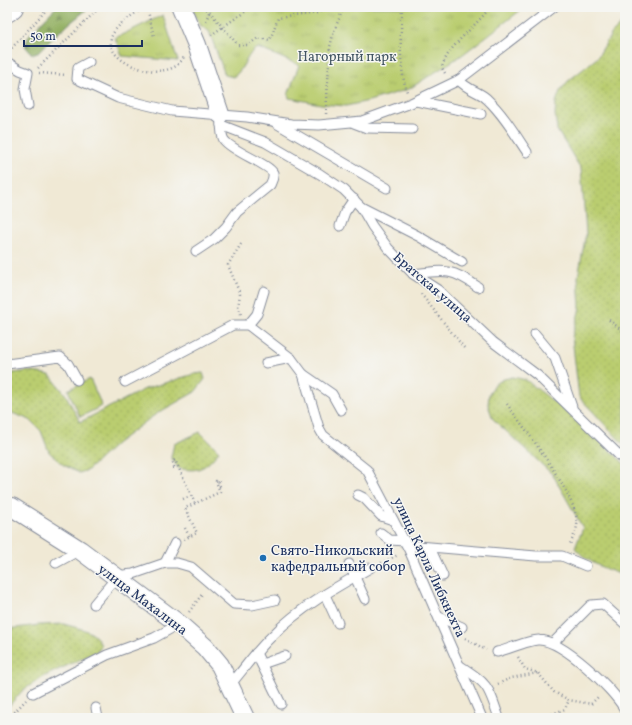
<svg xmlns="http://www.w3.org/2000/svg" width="632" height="725" font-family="Vollkorn,serif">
  <defs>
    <pattern id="grass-dots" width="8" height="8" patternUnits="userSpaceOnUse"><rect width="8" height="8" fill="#bacd70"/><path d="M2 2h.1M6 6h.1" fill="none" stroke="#9fb063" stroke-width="1.8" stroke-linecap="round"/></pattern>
    <pattern id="forest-firs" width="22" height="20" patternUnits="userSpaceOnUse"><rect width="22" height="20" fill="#93b062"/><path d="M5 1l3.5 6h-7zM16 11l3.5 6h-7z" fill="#779054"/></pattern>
    <pattern id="park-tufts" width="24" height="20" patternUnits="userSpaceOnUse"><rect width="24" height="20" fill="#bacd70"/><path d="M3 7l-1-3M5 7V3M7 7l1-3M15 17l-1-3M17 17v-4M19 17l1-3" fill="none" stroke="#9fb063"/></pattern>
  </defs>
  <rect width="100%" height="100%" fill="#f6f6f2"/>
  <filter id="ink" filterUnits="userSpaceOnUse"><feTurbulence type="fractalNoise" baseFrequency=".025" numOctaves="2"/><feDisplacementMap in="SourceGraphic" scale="8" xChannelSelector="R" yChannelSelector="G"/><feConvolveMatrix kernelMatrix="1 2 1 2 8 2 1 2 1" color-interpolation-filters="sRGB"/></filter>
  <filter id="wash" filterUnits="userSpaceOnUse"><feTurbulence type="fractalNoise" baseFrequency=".012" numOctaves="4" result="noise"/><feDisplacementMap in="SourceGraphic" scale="16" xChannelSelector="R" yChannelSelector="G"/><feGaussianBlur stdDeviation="0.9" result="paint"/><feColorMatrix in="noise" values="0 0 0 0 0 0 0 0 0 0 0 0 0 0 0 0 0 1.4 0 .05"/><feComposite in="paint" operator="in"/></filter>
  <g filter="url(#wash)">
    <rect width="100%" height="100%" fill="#f0e9d5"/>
    <g fill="url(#grass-dots)" stroke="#6a7e67">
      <polygon points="625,21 625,446 579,397 572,337 580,308 578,277 586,233 581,169 557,130 555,114 556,102 560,91 568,81 597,58 612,33"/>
      <polygon points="28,371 50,375 66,395 80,422 145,389 194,374 203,373 205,379 195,392 156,414 117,443 88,470 79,473 62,464 49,452 41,431 30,420 7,411 7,374"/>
      <path d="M513,377L526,380L567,412L625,464V576C607,569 588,564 575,548L583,528L553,475L493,419L488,405L489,394L495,384L504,379Z"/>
      <path d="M200,432L219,451C206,468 199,473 178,468L171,457L174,444Z"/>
      <path d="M64,624C79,629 98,630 101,647L98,651L45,676L23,690L7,708V629L39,625Z"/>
    </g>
    <polygon fill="url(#forest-firs)" stroke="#577060" points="56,7 90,7 59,32 38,53 32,54 25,46 29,35"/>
    <g fill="url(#park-tufts)" stroke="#6a7e67">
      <path d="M191,7H525L462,55L409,89L369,101L346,106L321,104L289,98L288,95L299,65L258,48C248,50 244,71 233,77L225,75L209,31L201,26Z"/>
      <polygon points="163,15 178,61 122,56 115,38"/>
      <polygon points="90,379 102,406 80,417 68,390"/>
    </g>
  </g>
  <g filter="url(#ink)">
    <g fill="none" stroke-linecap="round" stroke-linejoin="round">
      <defs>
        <g id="lane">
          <polyline points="7,62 20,70 28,73 25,89 28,106"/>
          <polyline points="89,62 78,68 77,79 118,98 172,111 247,117 291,124 319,125 362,121 411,103 459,80 554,7"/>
          <path d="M459,80C467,90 479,91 487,99C503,114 515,134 527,152"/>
          <polyline points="416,101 481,114"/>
          <polyline points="220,114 221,125 265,142 320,174 344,190 361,207 372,226 388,248 413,274 438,290 493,342 537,375 625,461"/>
          <polyline points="276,123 387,188"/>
          <polyline points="354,123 367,128 412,129"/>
          <polyline points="361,207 418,236 462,262"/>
          <polyline points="340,226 345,212 354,199"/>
          <path d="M196,251L214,239L226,227L237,212L270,185C272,181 274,178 273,173C269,164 233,152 224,140C221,135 222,130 221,125"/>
          <path d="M413,274C445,270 451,268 478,287"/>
          <polyline points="248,325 257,314 264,291"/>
          <polyline points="535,334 555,358 572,407"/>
          <polyline points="266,363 291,358"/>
          <polyline points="7,364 60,357 68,364 77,380"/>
          <polyline points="303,374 332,394 341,410"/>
          <polyline points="125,382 233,325 248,325 291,358 303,374 319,428 323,435 367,470 409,550 482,718"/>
          <polyline points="358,495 364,498 381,516 393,520"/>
          <polyline points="381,533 390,540 405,541"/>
          <polyline points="407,545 536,556 562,556 586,566"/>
          <polyline points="430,548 443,576"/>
          <polyline points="56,563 80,550"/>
          <polyline points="165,563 175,543"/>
          <polyline points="349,564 365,599"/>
          <polyline points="115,576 133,574 165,563 177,563 191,567 234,604 252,605 275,600"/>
          <polyline points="325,595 338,623"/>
          <polyline points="94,604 116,578"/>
          <polyline points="439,617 462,627"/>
          <polyline points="553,643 591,605 603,604 625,624"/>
          <path d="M497,652C507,650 531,639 539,640C564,641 613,689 625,710"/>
          <polyline points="256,653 281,704"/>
          <polyline points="262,664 285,656"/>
          <path d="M459,665C488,684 488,685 499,718"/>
          <path d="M230,685C244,669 256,651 272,636C299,608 336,587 370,568"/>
          <polyline points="33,693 107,655 154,638 179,624"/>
          <polyline points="96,708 98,718"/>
        </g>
        <g id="street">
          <polyline points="181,7 197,45 220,114"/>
          <polyline points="12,507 80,550 179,624 205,647 220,665 245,718"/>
        </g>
        <polyline id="primary" points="7,11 12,7"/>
      </defs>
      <use href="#lane" stroke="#868c9a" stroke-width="11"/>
      <use href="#street" stroke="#868c9a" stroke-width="20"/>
      <use href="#primary" stroke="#868c9a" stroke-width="24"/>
      <g stroke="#868c9a" stroke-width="2.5" stroke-dasharray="1 3" stroke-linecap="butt">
        <path d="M145,7C136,13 125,19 118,27C90,55 150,82 176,66C179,64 182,60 184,57"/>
        <polyline points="147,7 154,37"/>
        <polyline points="203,7 208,10 238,45 248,45 258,38 270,40 278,18 318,13 327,7"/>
        <path d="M402,7C401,35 398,64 407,92"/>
        <polyline points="206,21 211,7"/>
        <polyline points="211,35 252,7"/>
        <polyline points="9,51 49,7"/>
        <polyline points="38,68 100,7"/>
        <polyline points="39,73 66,75"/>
        <path d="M445,73L442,68C446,47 478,25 490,7"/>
        <polyline points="326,114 330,47 334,31 344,7"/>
        <polyline points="241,244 228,265 240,294 238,307 241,314"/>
        <polyline points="421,294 465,349"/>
        <polyline points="609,320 625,333"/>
        <path d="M507,404C523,427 581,500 577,526C576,532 572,540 569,546"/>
        <polyline points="173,469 175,469 172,462 175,460 195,503"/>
        <polyline points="183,499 191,496"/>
        <polyline points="185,528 189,536"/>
        <polyline points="184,539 197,533 185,508 220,492 216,481 218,480 220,486 222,486"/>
        <polyline points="381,563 398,555"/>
        <polyline points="189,612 203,593"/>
        <polyline points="465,638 486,650"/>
        <polyline points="518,657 525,669 538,673 554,692 569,700 591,704 599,696"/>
        <polyline points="498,684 511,678 538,673"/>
        <polyline points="552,714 565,709 569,700"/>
        <polyline points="9,718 26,700"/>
        <polyline points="298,718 311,715"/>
      </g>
      <use href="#lane" stroke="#fff" stroke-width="9"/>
      <use href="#street" stroke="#fff" stroke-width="18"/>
      <use href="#primary" stroke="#fff" stroke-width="22"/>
    </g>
  </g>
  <circle fill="#1f6fb2" stroke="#f6f6f2" stroke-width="1.5" cx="263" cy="558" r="4"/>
  <g text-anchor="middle" stroke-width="3" stroke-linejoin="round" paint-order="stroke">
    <g font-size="14" fill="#435662" stroke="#f6f6f2">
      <text x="347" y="61">Нагорный парк</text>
    </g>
    <g font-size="14" fill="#1b2f5e" stroke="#f6f6f2">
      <text transform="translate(433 287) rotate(41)" y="5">Братская улица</text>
      <text transform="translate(430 567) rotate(65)" y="5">улица Карла Либкнехта</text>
      <text transform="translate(143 599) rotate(37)" y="5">улица Махалина</text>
    </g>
    <g font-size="14" fill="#1b2f5e" stroke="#f6f6f2" text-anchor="start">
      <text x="271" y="555">Свято-Никольский<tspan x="271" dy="16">кафедральный собор</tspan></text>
    </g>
  </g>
  <rect width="632" height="725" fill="none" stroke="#f6f6f2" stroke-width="24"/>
  <path d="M24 40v6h118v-6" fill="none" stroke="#1b2f5e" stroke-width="2"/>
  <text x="30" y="40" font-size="12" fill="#1b2f5e" stroke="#f6f6f2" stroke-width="3" paint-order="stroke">50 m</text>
</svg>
